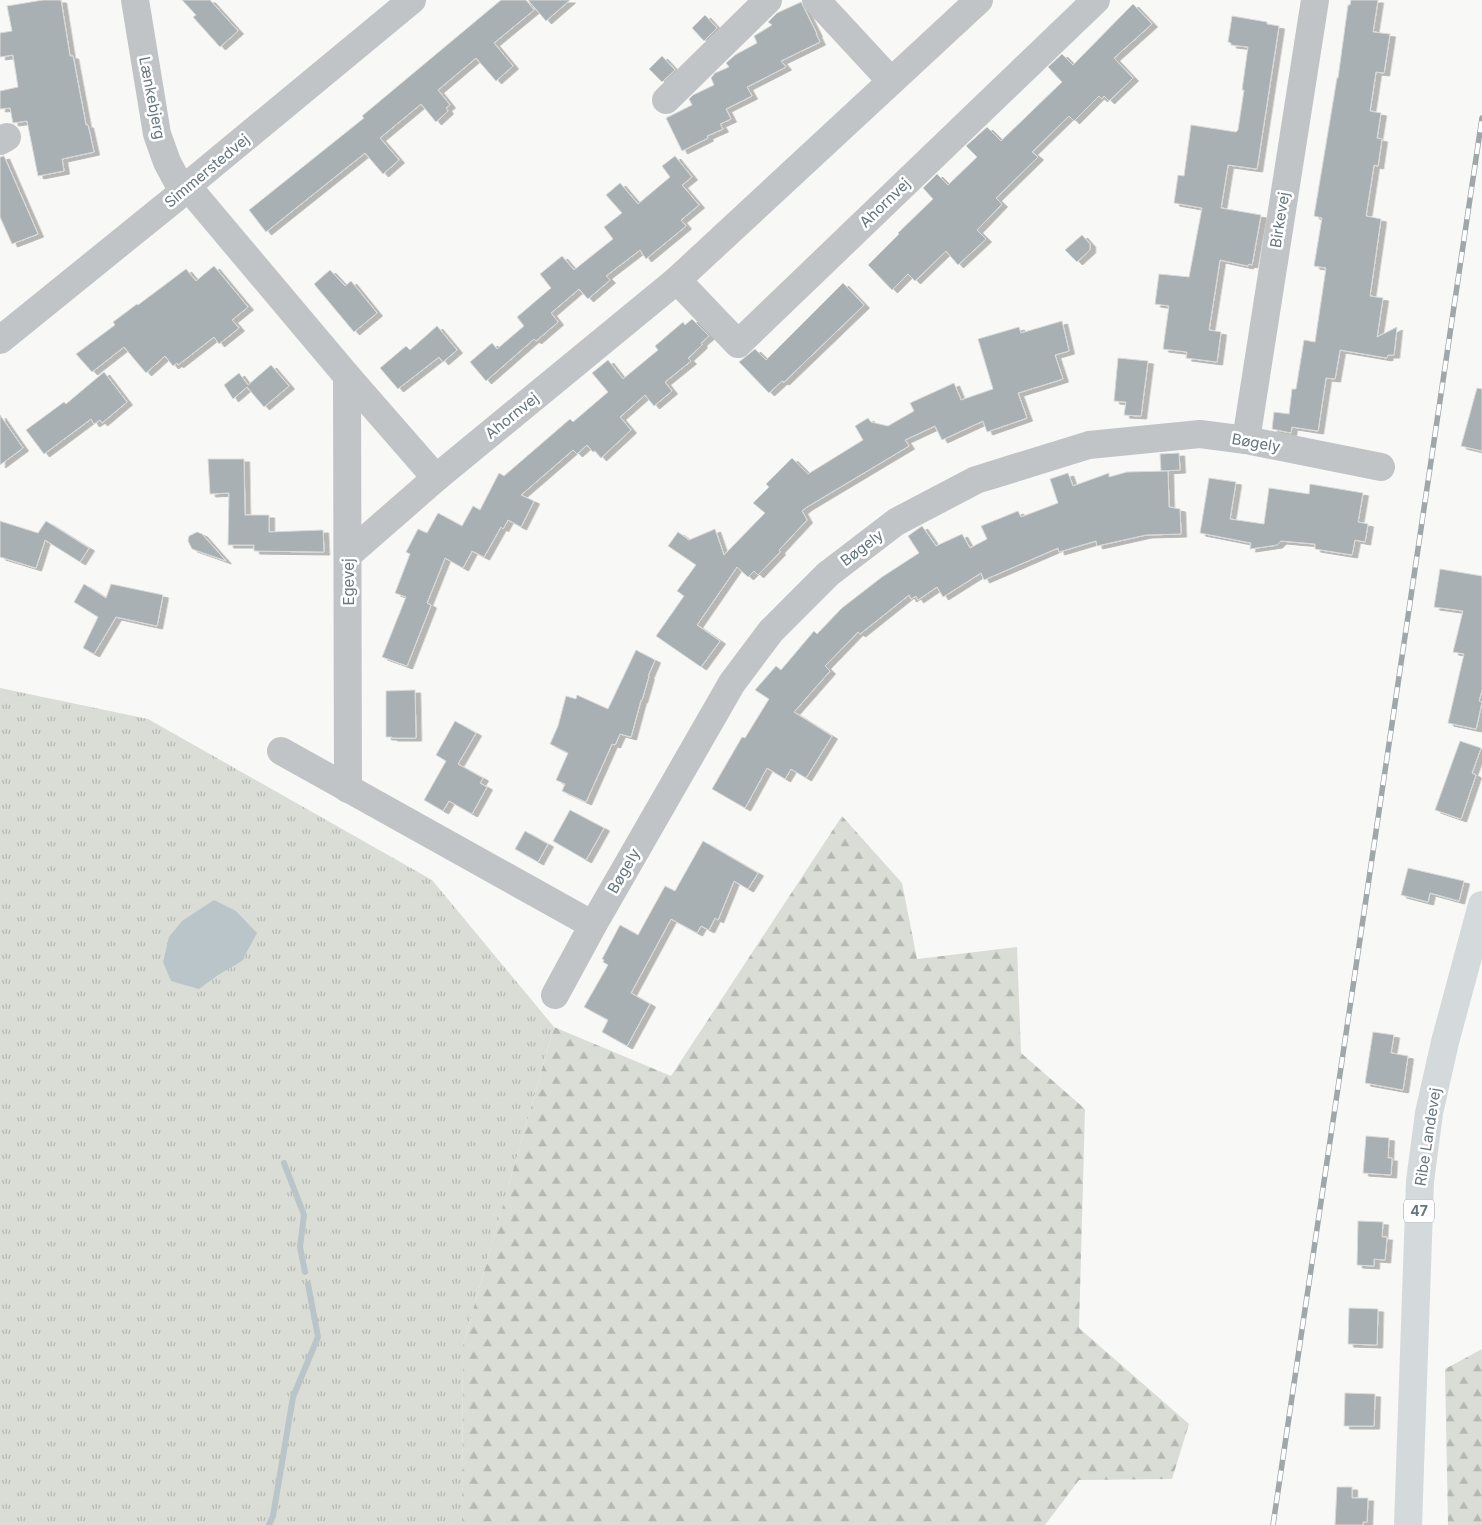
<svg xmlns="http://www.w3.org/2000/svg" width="1482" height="1525" font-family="Inter,sans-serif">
  <defs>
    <pattern id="grass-tufts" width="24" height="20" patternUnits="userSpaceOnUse" patternTransform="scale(1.25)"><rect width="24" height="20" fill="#d9ddd5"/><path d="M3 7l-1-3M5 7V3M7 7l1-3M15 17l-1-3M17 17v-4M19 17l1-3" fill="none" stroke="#b4b8b2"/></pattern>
    <pattern id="forest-firs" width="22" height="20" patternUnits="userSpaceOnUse" patternTransform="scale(1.25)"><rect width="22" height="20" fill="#d9ddd5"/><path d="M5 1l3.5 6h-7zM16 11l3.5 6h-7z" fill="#b4b8b2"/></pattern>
    <filter id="shadow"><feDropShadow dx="5.5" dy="3" stdDeviation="0" flood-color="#0004"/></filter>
  </defs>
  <rect width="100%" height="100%" fill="#f8f8f6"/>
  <polygon fill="url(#grass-tufts)" points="0,688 148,719 432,880 554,1027 463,1345 462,1525 0,1525"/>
  <g fill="url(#forest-firs)">
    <polygon points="842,816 902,883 917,959 1017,947 1021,1053 1085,1109 1079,1328 1189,1424 1172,1479 1079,1480 1045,1525 462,1525 463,1345 554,1027 671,1076"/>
    <polygon points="1482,1349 1482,1525 1448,1525 1445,1369"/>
  </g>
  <polygon fill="#bac5c9" points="214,900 236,911 257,933 242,961 218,975 199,989 171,981 163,962 169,937 182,921"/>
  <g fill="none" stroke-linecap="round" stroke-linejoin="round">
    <g stroke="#bac5c9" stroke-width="6">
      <polyline points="284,1163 304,1215 300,1247 305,1272"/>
      <polyline points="269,1525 273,1516 293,1397 318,1337 308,1284"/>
    </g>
  </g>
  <g fill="#a8b0b4" stroke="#dadad8" filter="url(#shadow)">
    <polygon points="43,0 61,0 70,56 73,56 86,125 88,125 94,152 62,159 64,171 38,176 27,121 13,123 10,108 0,109 0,91 18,87 13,55 0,57 0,33 12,31 7,6"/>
    <polygon points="182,0 210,0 238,31 220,47 193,17 196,15"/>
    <polygon points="501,0 526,0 534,10 494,43 513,66 496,81 476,58 438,90 450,105 446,108 448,111 436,122 421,104 380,138 399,160 383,174 365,153 266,232 249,210 364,118 362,116"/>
    <polygon points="528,0 570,0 546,21"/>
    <polygon points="1351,0 1378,0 1373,32 1390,34 1384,73 1376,72 1370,111 1381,113 1377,138 1382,139 1378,166 1374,165 1366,216 1381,219 1370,296 1383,298 1377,337 1397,327 1394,355 1388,355 1387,358 1340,350 1335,379 1326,378 1318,431 1292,427 1291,433 1272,429 1274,412 1289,414 1292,389 1296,389 1304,340 1315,342 1326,268 1314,266 1322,218 1314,216 1337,78 1338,78 1348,5 1350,5"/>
    <polygon points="801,2 817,34 816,34 820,42 781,61 786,67 747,87 752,96 726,109 731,119 720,124 723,129 707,136 708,138 682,151 666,118 692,105 689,99 693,95 714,85 711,78 715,73 729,67 726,63 735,55 757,43 754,36 772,25 768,22 777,13"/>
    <polygon points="1133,4 1152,24 1114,58 1133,78 1109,101 1104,96 1102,99 1099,96 1074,121 1069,116 1032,152 1038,157 996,198 1002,204 977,230 986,239 958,265 946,251 915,281 908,274 892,290 868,265 899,234 898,233 933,199 923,188 937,174 948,185 977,157 966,146 987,127 1001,141 1062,82 1048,67 1062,54 1073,65"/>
    <polygon points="705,15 717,28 704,41 692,28"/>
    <polygon points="1232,16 1267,22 1267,24 1279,26 1257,169 1228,165 1221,208 1261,215 1252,265 1249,264 1248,266 1220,260 1209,330 1221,332 1217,362 1186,358 1187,352 1163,349 1169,306 1155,304 1159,274 1189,277 1202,208 1174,203 1178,175 1184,176 1191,125 1236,132 1238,130 1244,90 1242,90 1248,47 1231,45 1231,43 1228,42"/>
    <polygon points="662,56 675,70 662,82 649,69"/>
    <polygon points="4,156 38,234 12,244 0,217 0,157"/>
    <polygon points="675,156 692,177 682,185 699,205 681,220 686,226 646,259 640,250 606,276 610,280 588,299 579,289 551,313 558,322 536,341 534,339 486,381 470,362 492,343 497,349 524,326 517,317 551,288 540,274 562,256 574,270 613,239 604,227 622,213 606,195 620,183 638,204 670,177 662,166"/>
    <polygon points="1082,235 1090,244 1090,250 1077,262 1065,250"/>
    <polygon points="214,266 248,307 232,320 239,328 219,344 214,337 178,365 177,363 173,366 165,356 146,373 124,347 92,372 76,354 115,325 113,322 137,304 138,305 186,269 196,281"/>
    <polygon points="330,270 345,286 351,281 377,313 354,332 314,284"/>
    <polygon points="843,283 864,305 784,382 782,381 769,393 739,362 755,349 766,360"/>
    <polygon points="692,319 709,336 701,343 702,345 688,358 691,361 665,382 672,391 654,406 645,395 620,417 631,430 601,458 595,451 593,452 587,445 577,454 573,450 521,495 534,501 521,527 508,520 503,529 501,527 484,557 472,551 463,568 445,558 427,603 431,605 407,666 382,657 406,597 395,593 410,554 406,552 418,529 427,533 438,513 462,526 473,506 480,510 499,473 504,476 570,419 573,422 608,392 592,373 608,360 623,379 658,350 655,346 683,322 685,325"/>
    <polygon points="1062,321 1069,351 1055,355 1063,379 1018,393 1027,418 987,432 983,421 942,440 935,426 905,440 909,446 807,507 802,511 807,520 779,550 780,552 758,575 754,571 748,577 737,567 697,625 720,641 701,667 656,636 684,596 677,591 696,565 668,546 678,532 689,540 715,529 724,555 765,513 753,503 769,487 766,484 792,458 808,474 863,440 855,426 868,418 871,422 888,426 914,411 910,403 954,383 961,400 993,389 978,339 1019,327 1021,333"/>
    <polygon points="437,326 457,350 443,362 439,357 398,389 380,368 406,346 410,350"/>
    <polygon points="1118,358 1148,361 1141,416 1124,415 1126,402 1114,401"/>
    <polygon points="271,365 289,386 264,407 247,387 233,399 224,385 239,373 248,385"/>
    <polygon points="104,372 127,402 102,423 100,420 94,424 91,419 44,454 26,430 64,402 66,404"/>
    <polygon points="1477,388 1482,389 1482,451 1461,446"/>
    <polygon points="0,415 23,448 0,465"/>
    <polygon points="1179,453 1180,470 1161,471 1160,454"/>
    <polygon points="208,459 244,459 245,515 269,515 269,532 323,530 324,552 254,551 254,545 228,545 229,493 210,494"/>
    <polygon points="1168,471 1169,507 1180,509 1181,534 1146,535 1097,546 1096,541 1059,552 1058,548 984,580 981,573 943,597 937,587 918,600 916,596 911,599 909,595 860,634 858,632 825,666 830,671 794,712 832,736 806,778 791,769 785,779 767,768 745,808 712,789 742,737 745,738 769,699 755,690 776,666 781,670 814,631 817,634 842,608 882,577 919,553 908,536 922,526 936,546 962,534 970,548 987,539 981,526 1018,511 1021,517 1058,503 1050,479 1068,473 1073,486 1109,473 1109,477 1127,472"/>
    <polygon points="1209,478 1236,482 1230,519 1264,524 1269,488 1309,494 1310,484 1363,493 1358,522 1368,524 1365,542 1355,540 1352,555 1315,549 1315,544 1281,541 1277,545 1250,549 1251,543 1200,533"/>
    <polygon points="0,521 38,533 46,521 89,548 80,562 45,540 36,568 0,557"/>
    <polygon points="197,532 202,534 226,561 192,549 188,541 189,536"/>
    <polygon points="1440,569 1482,576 1482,690 1479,701 1482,702 1476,729 1448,723 1464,654 1453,652 1463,611 1434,607"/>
    <polygon points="84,584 106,598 111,584 163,595 157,626 116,617 94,654 83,648 98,617 74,602"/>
    <polygon points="636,650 655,660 648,676 649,676 642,700 641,700 631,737 620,734 615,745 612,744 586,802 562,791 565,784 556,780 568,753 550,744 558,726 566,696 576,699 577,695 608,709"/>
    <polygon points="415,690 416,738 392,738 392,737 386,737 386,691"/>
    <polygon points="455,721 476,733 458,764 483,778 480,783 487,787 472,814 449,801 443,811 424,800 446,761 436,755"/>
    <polygon points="1460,741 1481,748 1472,773 1476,775 1461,819 1435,810"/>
    <polygon points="570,810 604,828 586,860 553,841"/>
    <polygon points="525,831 548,844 538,862 515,849"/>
    <polygon points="703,841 758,873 748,889 734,881 718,920 715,918 709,930 701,926 697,933 671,919 631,993 650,1004 627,1046 602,1032 608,1020 584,1007 608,965 603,962 604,960 602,959 620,925 638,935 665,886 675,891"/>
    <polygon points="1408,868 1464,881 1459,901 1430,893 1428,902 1401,895"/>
    <polygon points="1373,1032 1394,1035 1391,1053 1408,1056 1403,1090 1365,1083"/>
    <polygon points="1366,1136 1389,1138 1388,1158 1392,1158 1391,1175 1363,1173"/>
    <polygon points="1358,1221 1383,1222 1382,1237 1387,1237 1385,1260 1374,1259 1374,1266 1357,1265"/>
    <polygon points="1349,1308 1378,1309 1377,1345 1348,1344"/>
    <polygon points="1345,1393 1375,1394 1374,1426 1344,1426"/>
    <polygon points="1337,1487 1352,1487 1352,1498 1368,1498 1367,1522 1363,1522 1363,1525 1335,1525"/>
  </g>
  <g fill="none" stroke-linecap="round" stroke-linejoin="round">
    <g stroke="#c0c4c7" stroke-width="28">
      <polyline points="135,0 157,134 167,162 183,192"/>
      <polyline points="816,0 891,81"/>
      <polyline points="666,100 768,0"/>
      <polyline points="0,141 7,137"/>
      <polyline points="187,186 347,376 436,478"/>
      <polyline points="677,280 738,344 1096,0"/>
      <polyline points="0,340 183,192 187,186 412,0"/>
      <polyline points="347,376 348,789"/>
      <polyline points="1246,440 1315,0"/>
      <polyline points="349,554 436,478 677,280 979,0"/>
      <polyline points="281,751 593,925"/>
      <polyline points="555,995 593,925 732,683 771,631 828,574 896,522 976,480 1089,445 1200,434 1246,440 1381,467"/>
    </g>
    <polyline stroke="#d4d9db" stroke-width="28" points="1408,1525 1420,1181 1429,1113 1445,1042 1482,905"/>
    <defs>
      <polyline id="rail" points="1273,1525 1482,118"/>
    </defs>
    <use href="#rail" stroke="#a0a7ab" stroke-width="5.5"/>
    <use href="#rail" stroke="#fff" stroke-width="4" stroke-dasharray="11" stroke-linecap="butt"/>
  </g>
  <g text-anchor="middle" stroke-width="5" stroke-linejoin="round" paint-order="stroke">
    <rect fill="#fff" stroke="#949fa5" stroke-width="1" x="1404" y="1199.5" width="30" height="23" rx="4"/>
    <g font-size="14" font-weight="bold" fill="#66767e">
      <text x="1419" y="1216">47</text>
    </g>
    <g font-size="15" fill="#66767e" stroke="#fff">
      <text transform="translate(152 98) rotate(79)" y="5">Lænkebjerg</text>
      <text transform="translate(207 171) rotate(-40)" y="5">Simmerstedvej</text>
      <text transform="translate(885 203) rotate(-44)" y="5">Ahornvej</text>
      <text transform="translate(1280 220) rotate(-81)" y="5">Birkevej</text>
      <text transform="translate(512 416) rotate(-39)" y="5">Ahornvej</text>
      <text transform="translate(1256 443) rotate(10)" y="5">Bøgely</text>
      <text transform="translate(862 548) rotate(-37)" y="5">Bøgely</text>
      <text transform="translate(349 582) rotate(-90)" y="5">Egevej</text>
      <text transform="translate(624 871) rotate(-60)" y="5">Bøgely</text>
      <text transform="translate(1428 1137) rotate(-81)" y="5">Ribe Landevej</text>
    </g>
  </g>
</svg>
